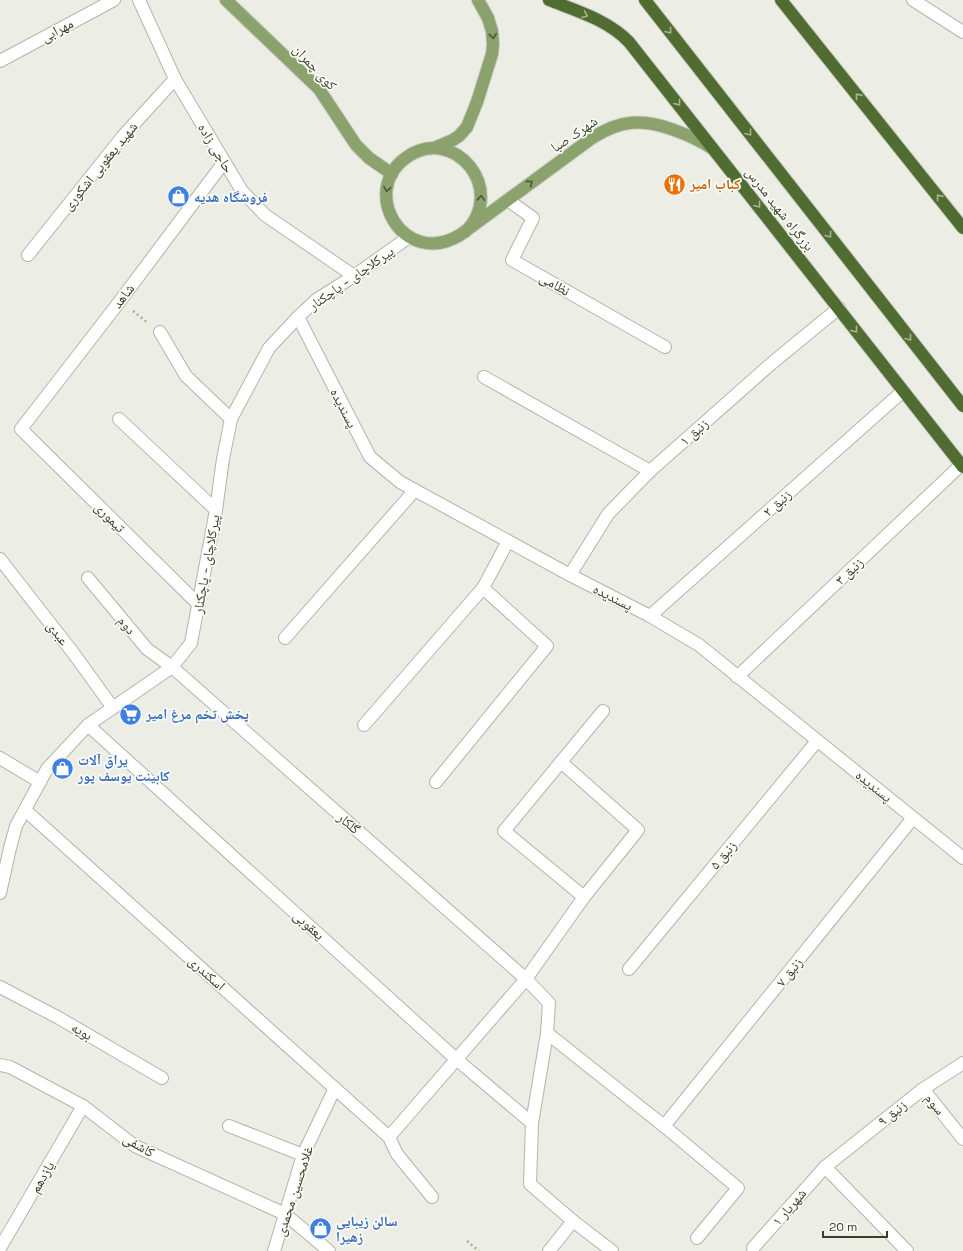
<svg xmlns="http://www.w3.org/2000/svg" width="963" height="1251" font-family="'Space Grotesk','Noto Naskh Arabic',sans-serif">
  <rect width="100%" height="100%" fill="#eceee6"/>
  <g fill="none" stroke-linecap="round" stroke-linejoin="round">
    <defs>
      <g id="minor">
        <polyline points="139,0 175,79 242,191 265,215 354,276"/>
        <polyline points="913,0 963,32"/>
        <polyline points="0,61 114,0"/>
        <polyline points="508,200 533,218 512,260 665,347"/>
        <polyline points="28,255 123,136 175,79"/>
        <polyline points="298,317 370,457 400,482 570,575 650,616 699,645 963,858"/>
        <polyline points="160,332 186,376 231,419"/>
        <polyline points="484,377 650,471"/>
        <polyline points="119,419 216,510"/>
        <polyline points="0,559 74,654 113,708"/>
        <polyline points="570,575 608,514 650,471 772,363 839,308"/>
        <polyline points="88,578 147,649 172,667 526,979 549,1003 547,1033 532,1123 530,1184 573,1221 612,1251"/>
        <polyline points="199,605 21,429 120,301 224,162"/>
        <polyline points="650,616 903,391"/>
        <polyline points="285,638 415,490"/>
        <polyline points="737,677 961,465"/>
        <polyline points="88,725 456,1059 532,1123"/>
        <polyline points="364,725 483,588 508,541"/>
        <polyline points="0,758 40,782"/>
        <polyline points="436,782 547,646 483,588"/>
        <polyline points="25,810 389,1137 397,1154 432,1197"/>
        <polyline points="0,893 10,848 16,826 47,769 88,725 172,667 191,643 216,510 223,459 231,419 269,348 298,317 316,300 354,276 409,237"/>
        <polyline points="584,897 504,831 603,711"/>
        <polyline points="629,969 817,741"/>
        <polyline points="0,987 59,1018 162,1078"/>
        <polyline points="547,1033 664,1126 738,1188 697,1238"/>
        <polyline points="0,1065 10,1067 83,1106 135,1146 285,1214 329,1251"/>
        <polyline points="923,1089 963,1139"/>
        <polyline points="229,1126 303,1155"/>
        <polyline points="664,1126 913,818"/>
        <polyline points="389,1137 526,979 584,897 638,830 561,762"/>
        <polyline points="825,1167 907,1251"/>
        <polyline points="0,1248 83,1106"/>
        <polyline points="753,1248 825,1167 923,1089 963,1063"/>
        <polyline points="274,1251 303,1155 335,1088"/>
        <polyline points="549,1251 573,1221"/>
      </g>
      <g id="major">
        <polyline points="226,0 319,89 356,145 369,158 392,174"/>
        <polyline points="434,148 453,140 459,136 467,127 477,102 492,54 493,44 492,31 488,18 478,0"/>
        <path d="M465,232C508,191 455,124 407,157C358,191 404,269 460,235L592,138C620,120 642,118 674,130C688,135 701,141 713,149"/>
      </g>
      <g id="highway">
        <path d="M549,0C577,11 608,20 629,42L963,467"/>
        <polyline points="645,0 963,406"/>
        <polyline points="781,0 963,228"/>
      </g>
    </defs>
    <use href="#minor" stroke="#b1b6a8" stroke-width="14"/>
    <use href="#major" stroke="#c6cac2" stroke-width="14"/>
    <use href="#highway" stroke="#c6cac2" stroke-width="14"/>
    <g stroke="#a2b187" stroke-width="2.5" stroke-dasharray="2 3" stroke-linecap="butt">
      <polyline points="133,311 148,323"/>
      <polyline points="467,1241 479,1251"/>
    </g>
    <use href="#minor" stroke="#fff" stroke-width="12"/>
    <use href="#major" stroke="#8ca26c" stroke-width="12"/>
    <use href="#highway" stroke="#516c31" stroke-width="12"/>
  </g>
  <defs><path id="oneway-chevron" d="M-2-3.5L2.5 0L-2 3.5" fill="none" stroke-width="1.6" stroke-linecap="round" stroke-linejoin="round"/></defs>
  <g stroke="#a6b494">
    <use href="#oneway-chevron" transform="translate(585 15) rotate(23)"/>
    <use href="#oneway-chevron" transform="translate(669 31) rotate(52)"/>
    <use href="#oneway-chevron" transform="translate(858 96) rotate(-129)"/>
    <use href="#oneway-chevron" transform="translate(678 103) rotate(52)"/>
    <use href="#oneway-chevron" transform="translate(749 133) rotate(52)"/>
    <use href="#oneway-chevron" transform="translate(939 197) rotate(-129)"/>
    <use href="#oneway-chevron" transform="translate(758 205) rotate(52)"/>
    <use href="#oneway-chevron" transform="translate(829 235) rotate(52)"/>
    <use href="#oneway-chevron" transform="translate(855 330) rotate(52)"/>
    <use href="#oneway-chevron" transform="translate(909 338) rotate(52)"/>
  </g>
  <g stroke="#4b5837">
    <use href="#oneway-chevron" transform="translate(493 36) rotate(84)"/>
    <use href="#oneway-chevron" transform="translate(530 183) rotate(-37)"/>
    <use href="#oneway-chevron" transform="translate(387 189) rotate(99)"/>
    <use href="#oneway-chevron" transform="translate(481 198) rotate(-88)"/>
  </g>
  <defs>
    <symbol id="restaurant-disc" viewBox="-11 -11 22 22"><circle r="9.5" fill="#e8710a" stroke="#fafbf7"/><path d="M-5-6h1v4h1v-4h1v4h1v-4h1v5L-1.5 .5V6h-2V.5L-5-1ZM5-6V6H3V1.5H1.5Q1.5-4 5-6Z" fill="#fff"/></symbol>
    <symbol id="shop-disc" viewBox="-11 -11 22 22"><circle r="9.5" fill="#3f7fe0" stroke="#fafbf7"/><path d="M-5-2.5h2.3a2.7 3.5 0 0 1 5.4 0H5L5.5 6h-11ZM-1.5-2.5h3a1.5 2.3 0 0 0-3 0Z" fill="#fff"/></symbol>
    <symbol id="supermarket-disc" viewBox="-11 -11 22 22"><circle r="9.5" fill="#3f7fe0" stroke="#fafbf7"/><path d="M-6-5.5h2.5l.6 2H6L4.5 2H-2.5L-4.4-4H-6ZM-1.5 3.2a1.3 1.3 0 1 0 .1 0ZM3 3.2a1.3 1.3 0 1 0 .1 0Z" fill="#fff"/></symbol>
  </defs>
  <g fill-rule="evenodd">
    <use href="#restaurant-disc" x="662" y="172" width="25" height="25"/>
    <use href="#shop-disc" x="166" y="184" width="25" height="25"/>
    <use href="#supermarket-disc" x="118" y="702" width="25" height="25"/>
    <use href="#shop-disc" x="50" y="756" width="25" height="25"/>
    <use href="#shop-disc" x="308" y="1216" width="25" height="25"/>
  </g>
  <g text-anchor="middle" stroke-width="3.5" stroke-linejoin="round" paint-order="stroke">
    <g font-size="14" fill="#354025" stroke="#fafbf7">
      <text transform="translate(57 30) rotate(-28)" y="5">مهرابی</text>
      <text transform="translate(315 67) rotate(47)" y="5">کوی چمران</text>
      <text transform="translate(574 134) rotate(-34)" y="5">شهرک صبا</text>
      <text transform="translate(216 148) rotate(59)" y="5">حاجی زاده</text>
      <text transform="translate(100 166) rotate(-51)" y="5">شهید یعقوبی اشکوری</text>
      <text transform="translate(780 209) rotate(52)" y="5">بزرگراه شهید مدرس</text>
      <text transform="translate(351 278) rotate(-35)" y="5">پیرکلاچای - پاچکنار</text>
      <text transform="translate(555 284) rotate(30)" y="5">نظامی</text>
      <text transform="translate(123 296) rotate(-53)" y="5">شاهد</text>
      <text transform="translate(344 408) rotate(63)" y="5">پسندیده</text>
      <text transform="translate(694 432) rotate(-42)" y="5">زنبق ۱</text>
      <text transform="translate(777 503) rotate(-42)" y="5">زنبق ۲</text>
      <text transform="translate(110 517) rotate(45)" y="5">تیموری</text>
      <text transform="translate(206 564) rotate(-80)" y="5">پیرکلاچای - پاچکنار</text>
      <text transform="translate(849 571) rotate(-43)" y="5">زنبق ۳</text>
      <text transform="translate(613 597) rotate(27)" y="5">پسندیده</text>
      <text transform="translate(127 625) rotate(51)" y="5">دوم</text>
      <text transform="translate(58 633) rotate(52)" y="5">عبدی</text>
      <text transform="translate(874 786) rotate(39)" y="5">پسندیده</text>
      <text transform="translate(349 823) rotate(41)" y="5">گلکار</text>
      <text transform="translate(723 855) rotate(-50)" y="5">زنبق ۵</text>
      <text transform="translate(309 925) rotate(42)" y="5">یعقوبی</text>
      <text transform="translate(789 972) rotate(-51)" y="5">زنبق ۷</text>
      <text transform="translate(207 973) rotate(42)" y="5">اسکندری</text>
      <text transform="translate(82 1031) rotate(30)" y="5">بویه</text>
      <text transform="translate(935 1104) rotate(51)" y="5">سوم</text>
      <text transform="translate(892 1113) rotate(-38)" y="5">زنبق ۹</text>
      <text transform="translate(139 1145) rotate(30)" y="5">کاشفی</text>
      <text transform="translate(42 1177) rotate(-60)" y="5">یازدهم</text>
      <text transform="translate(294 1191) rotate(-72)" y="5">غلامحسین محمدی</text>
      <text transform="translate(789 1207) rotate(-49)" y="5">شهریار ۱</text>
    </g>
    <g font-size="14" font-weight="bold" fill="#c56008" stroke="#fafbf7" text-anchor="start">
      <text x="690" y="189">کباب امیر</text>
    </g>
    <g font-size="14" font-weight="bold" fill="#366cbe" stroke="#fafbf7" text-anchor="start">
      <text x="194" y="202">فروشگاه هدیه</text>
      <text x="146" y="719">پخش تخم مرغ امیر</text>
      <text x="78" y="765">یراق آلات<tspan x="78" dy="16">کابینت یوسف پور</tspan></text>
      <text x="336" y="1226">سالن زیبایی<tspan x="336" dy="16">زهیرا</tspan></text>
    </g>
  </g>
  <path d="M823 1231v6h64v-6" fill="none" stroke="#354025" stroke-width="2"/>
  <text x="829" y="1231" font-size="12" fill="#354025" stroke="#fafbf7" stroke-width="3" paint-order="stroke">20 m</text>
</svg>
